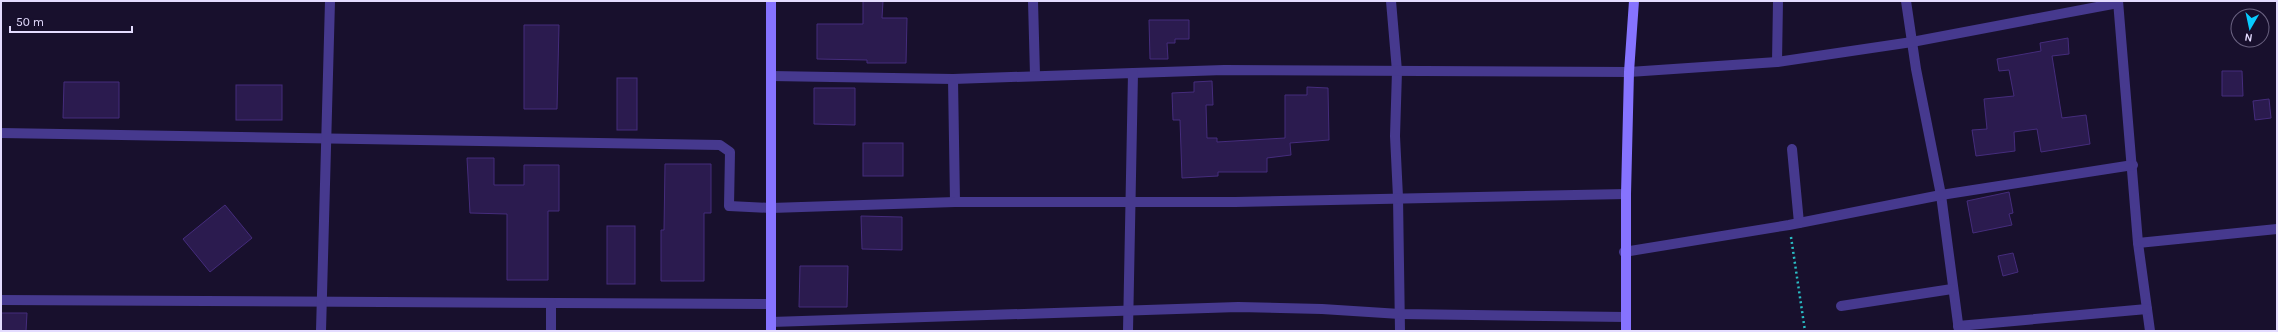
<svg xmlns="http://www.w3.org/2000/svg" width="2278" height="332" font-family="Karla,sans-serif">
  <rect width="100%" height="100%" fill="#18102d"/>
  <g fill="#2b1b4f" stroke="#452c7c">
    <polygon points="863,1 883,1 882,18 907,18 906,63 867,63 867,60 817,59 817,24 863,24"/>
    <polygon points="1149,20 1189,20 1189,39 1175,39 1175,43 1167,43 1168,59 1150,59"/>
    <polygon points="524,25 559,25 557,109 524,109"/>
    <polygon points="2068,38 2069,54 2052,56 2062,118 2086,115 2090,144 2041,152 2037,129 2014,132 2015,151 1976,156 1972,130 1987,129 1984,99 2014,96 2009,70 1999,71 1997,59 2041,51 2040,43"/>
    <polygon points="2222,71 2242,71 2243,96 2222,96"/>
    <rect x="617" y="78" width="20" height="52"/>
    <polygon points="1212,81 1213,105 1206,105 1207,138 1217,138 1217,142 1285,138 1285,95 1307,95 1307,87 1328,88 1329,140 1290,143 1291,155 1267,158 1267,172 1218,172 1218,176 1182,178 1180,120 1173,120 1172,93 1194,92 1194,82"/>
    <polygon points="64,82 119,82 119,118 63,118"/>
    <rect x="236" y="85" width="46" height="35"/>
    <polygon points="814,88 855,88 855,125 814,124"/>
    <polygon points="2269,99 2271,118 2255,120 2253,101"/>
    <rect x="863" y="143" width="40" height="33"/>
    <polygon points="467,158 494,158 494,185 524,185 524,165 559,165 559,211 548,211 548,280 507,280 507,214 470,213"/>
    <polygon points="665,164 711,164 711,213 704,213 704,281 661,281 661,230 664,230"/>
    <polygon points="2009,192 2013,213 2009,214 2012,225 1973,233 1967,201"/>
    <polygon points="225,205 252,238 210,272 183,239"/>
    <polygon points="861,216 902,217 902,250 862,249"/>
    <rect x="607" y="226" width="28" height="58"/>
    <polygon points="2013,253 2018,272 2003,276 1998,256"/>
    <polygon points="800,266 848,266 847,307 799,307"/>
    <polygon points="1,313 27,313 26,331 1,331"/>
  </g>
  <g fill="none" stroke-linecap="round" stroke-linejoin="round">
    <polyline stroke="#2abdc5" stroke-width="2.5" stroke-dasharray="2 3" stroke-linecap="butt" points="1791,237 1805,331"/>
    <g stroke="#46398e" stroke-width="10">
      <polyline points="1033,1 1035,75"/>
      <polyline points="1391,1 1397,71 1395,136 1398,197 1400,331"/>
      <polyline points="1906,1 1916,69 1941,195 1959,331"/>
      <polyline points="2118,1 2138,243 2150,331"/>
      <polyline points="1777,62 1778,1"/>
      <polyline points="1133,73 1224,70 1629,72 1777,62 1912,42 2118,3"/>
      <polyline points="771,76 953,79 1133,73 1128,331"/>
      <polyline points="953,79 955,202"/>
      <polyline points="1,133 720,145 730,152 729,206 771,208 955,202 1235,202 1626,194"/>
      <polyline points="1792,149 1799,223"/>
      <polyline points="2138,243 2277,229"/>
      <polyline points="1624,252 1789,225 1941,195 2133,165"/>
      <polyline points="1,300 771,304"/>
      <polyline points="551,303 551,331"/>
      <polyline points="1841,306 1952,289"/>
      <polyline points="771,322 1238,307 1322,309 1400,314 1626,317"/>
      <polyline points="1958,326 2147,309"/>
      <polyline points="321,331 330,1"/>
    </g>
    <g stroke="#8673ff" stroke-width="10">
      <polyline points="771,1 771,331"/>
      <polyline points="1626,331 1626,194 1629,72 1634,1"/>
    </g>
  </g>
  <rect width="2278" height="332" fill="none" stroke="#e4dcff" stroke-width="4"/>
  <g transform="translate(2250 28) rotate(189)"><circle r="19" fill="#18102d" stroke="#6a6281"/>
  <path d="M0-3L7 15L0 10L-7 15Z" fill="#08cbff"/>
  <text y="-6" font-size="11" font-weight="bold" text-anchor="middle" fill="#e4dcff">N</text>
  </g>
  <path d="M10 26v6h122v-6" fill="none" stroke="#e4dcff" stroke-width="2"/>
  <text x="16" y="26" font-size="12" fill="#e4dcff" stroke="#18102d" stroke-width="3" paint-order="stroke">50 m</text>
</svg>
